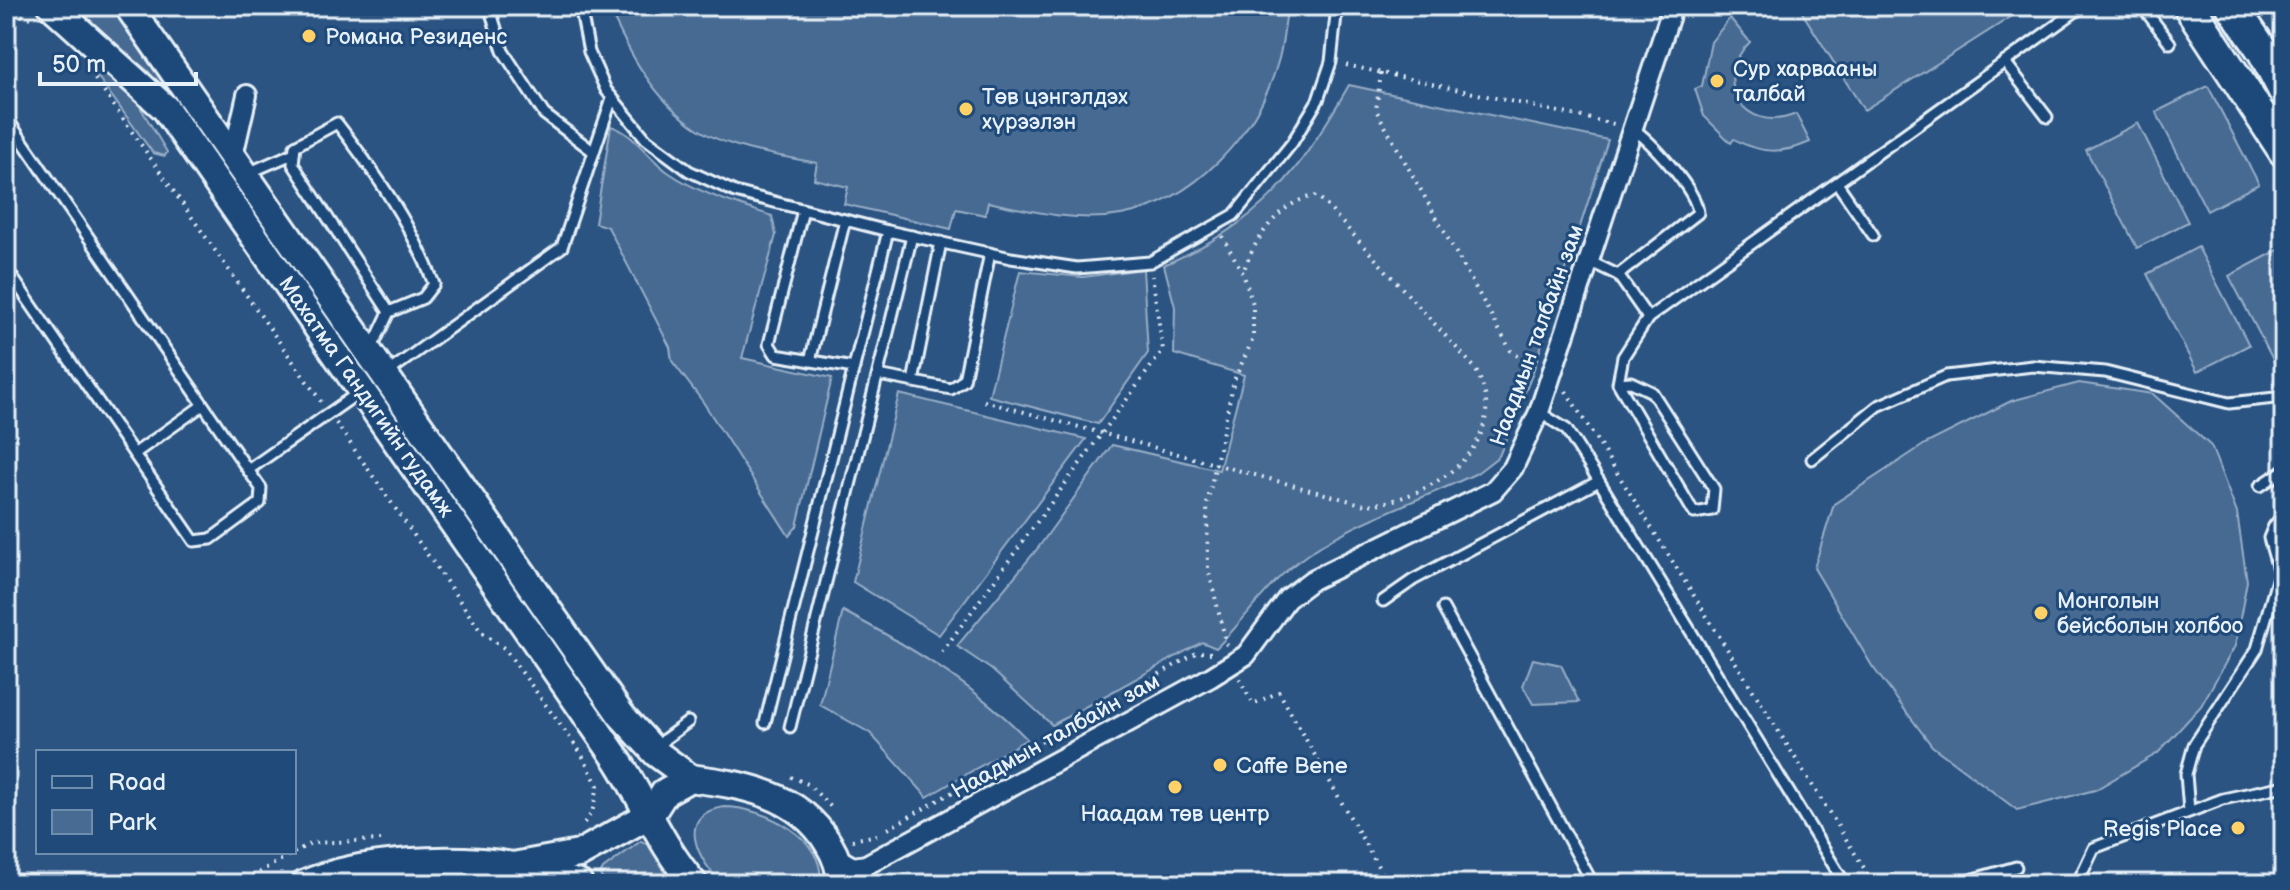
<svg xmlns="http://www.w3.org/2000/svg" width="2290" height="890" font-family="'Balsamiq Sans',sans-serif">
  <rect width="100%" height="100%" fill="#2b5482"/>
  <filter id="ink" filterUnits="userSpaceOnUse"><feTurbulence type="fractalNoise" baseFrequency=".0125" numOctaves="2"/><feDisplacementMap in="SourceGraphic" scale="16" xChannelSelector="R" yChannelSelector="G"/><feConvolveMatrix kernelMatrix="1 2 1 2 8 2 1 2 1" color-interpolation-filters="sRGB"/></filter>
  <g filter="url(#ink)">
    <g fill="#476b93" stroke="#98aec6" stroke-width="2">
      <polygon points="68,6 110,6 194,128 191,129 148,71"/>
      <path d="M608,6H1286L1287,11C1284,28 1283,48 1277,65C1257,134 1194,202 1121,215C1076,223 1031,211 988,202L985,215L956,209L951,229L844,204L848,187L814,179L817,163C781,156 728,149 698,129C653,99 629,53 608,6Z"/>
      <polygon points="1798,6 2028,6 1864,110"/>
      <path d="M1730,18L1750,42C1710,80 1744,136 1796,114L1810,142C1783,154 1760,154 1734,139L1731,143L1704,116L1695,89L1702,86L1711,42Z"/>
      <polygon points="97,62 139,105 167,152 165,156 153,153 90,66"/>
      <path d="M1349,85L1608,140L1532,375L1499,456L1477,473C1418,502 1348,522 1296,563C1265,587 1244,621 1216,648L1202,642L1052,725L992,670L957,646L1038,548L1112,445L1219,470L1244,375L1174,354L1175,307L1164,265C1264,220 1296,177 1349,85Z"/>
      <polygon points="2208,86 2259,184 2207,211 2156,112"/>
      <polygon points="2138,123 2188,222 2137,248 2086,150"/>
      <path d="M611,126C634,133 648,158 668,172C699,194 737,204 772,216L776,235L742,358L832,378L797,526L789,536L703,402L672,361L670,347L608,227L595,223Z"/>
      <polygon points="2198,247 2249,345 2197,372 2147,274"/>
      <polygon points="2284,247 2284,373 2281,375 2229,276"/>
      <polygon points="1143,269 1148,353 1098,424 989,396 1020,271 1083,277"/>
      <polygon points="2079,383 2153,394 2211,446 2237,513 2247,581 2235,646 2201,706 2158,753 2095,790 2017,810 1932,746 1872,666 1814,568 1834,504 1925,444 2011,401"/>
      <polygon points="899,394 1086,439 939,635 853,582"/>
      <path d="M843,611C909,646 975,685 1027,739L927,797L870,733L820,705Z"/>
      <polygon points="1533,659 1561,665 1579,702 1533,704 1523,686"/>
      <path d="M724,807C762,807 827,837 820,884H723C699,863 673,814 724,807Z"/>
      <polygon points="641,841 654,848 678,884 604,882 600,875 603,869"/>
    </g>
    <g fill="none" stroke-linecap="round" stroke-linejoin="round">
      <defs>
        <g id="service">
          <polyline points="489,6 503,51 544,114 594,152"/>
          <polyline points="580,6 589,52 606,90 646,139 689,171 735,192 888,231 1011,258 1077,268 1150,262 1234,215 1292,143 1318,100 1331,62 1337,6"/>
          <polyline points="2142,6 2170,43"/>
          <polyline points="2005,62 2047,117"/>
          <polyline points="6,117 248,470 361,391"/>
          <polyline points="248,173 292,154"/>
          <polyline points="1837,183 1873,235"/>
          <polyline points="803,210 769,344 776,355 854,368"/>
          <polyline points="1589,261 1618,275 1648,318 2083,6"/>
          <polyline points="6,268 194,541 211,539 260,503 261,488 248,470"/>
          <path d="M1618,275L1698,213C1697,191 1651,141 1632,128"/>
          <path d="M372,348L389,312L423,298L434,284C412,225 375,172 337,123L295,146L293,164L389,312"/>
          <polyline points="810,361 845,220"/>
          <polyline points="387,373 562,247 612,98"/>
          <polyline points="878,375 951,389 964,380 990,253"/>
          <polyline points="913,382 941,242"/>
          <polyline points="1618,383 1631,382 1652,392 1714,489 1712,510 1694,513 1618,383 1623,357 1648,318"/>
          <polyline points="1539,412 1566,429 1599,481"/>
          <polyline points="134,454 203,405"/>
          <polyline points="1812,459 1878,406 1946,376 2033,366 2105,372 2229,403 2284,397"/>
          <polyline points="2260,486 2284,470"/>
          <polyline points="1383,601 1413,580 1599,481 1845,884"/>
          <polyline points="1443,608 1593,884"/>
          <polyline points="765,723 888,231"/>
          <polyline points="790,727 912,236"/>
          <polyline points="658,750 665,739 688,722"/>
          <polyline points="2189,811 2186,774 2194,745 2257,649 2279,573 2269,538 2274,526 2284,514"/>
          <polyline points="1956,884 2016,867"/>
          <polyline points="2077,884 2094,848 2223,799 2284,786"/>
        </g>
        <g id="minor">
          <polyline points="233,156 247,95"/>
          <polyline points="836,857 853,867 866,865 1211,677 1246,655 1287,599 1312,580 1493,491 1513,468 1539,412 1673,6"/>
        </g>
        <g id="secondary">
          <path d="M52,6L165,108L617,759C644,801 661,846 694,884"/>
          <polyline points="128,6 621,715 656,753 690,778"/>
          <path d="M513,866L579,854L651,814L665,792L690,778C743,785 798,793 828,843C836,856 841,868 841,884"/>
          <path d="M305,884C359,860 455,856 513,866C535,870 558,878 579,884"/>
        </g>
        <g id="primary">
          <polyline points="2189,6 2284,151"/>
          <polyline points="2232,6 2263,51 2284,91"/>
        </g>
      </defs>
      <use href="#service" stroke="#e8f1f8" stroke-width="15"/>
      <use href="#minor" stroke="#e8f1f8" stroke-width="24"/>
      <use href="#secondary" stroke="#e8f1f8" stroke-width="32"/>
      <use href="#primary" stroke="#e8f1f8" stroke-width="36"/>
      <g stroke="#e8f1f8" stroke-width="4" stroke-dasharray="2 6" stroke-linecap="butt">
        <polyline points="6,11 34,19"/>
        <polyline points="1346,65 1614,124"/>
        <polyline points="1381,73 1376,110 1511,351 1533,367"/>
        <polyline points="95,79 322,403"/>
        <polyline points="1222,236 1243,273 1253,304 1253,339 1234,380 1207,504 1208,568 1227,646"/>
        <polyline points="1566,391 1874,884"/>
        <path d="M984,401L1365,505C1431,501 1519,441 1474,367L1318,196C1281,198 1253,241 1243,273"/>
        <polyline points="336,423 482,633 504,648 581,753 598,786 592,813 583,824"/>
        <polyline points="942,652 1163,350 1152,276"/>
        <polyline points="1239,679 1253,704 1279,692 1388,884"/>
        <polyline points="791,777 808,784 831,807"/>
        <polyline points="888,829 1198,652 1212,653"/>
        <polyline points="852,840 877,835"/>
        <polyline points="238,884 311,843 381,840"/>
      </g>
      <use href="#service" stroke="#1f4a7a" stroke-width="9"/>
      <use href="#minor" stroke="#1f4a7a" stroke-width="18"/>
      <use href="#secondary" stroke="#1f4a7a" stroke-width="26"/>
      <use href="#primary" stroke="#1f4a7a" stroke-width="30"/>
    </g>
  </g>
  <g fill="#ffd166" stroke="#1f4a7a" stroke-width="3">
    <circle cx="309" cy="36" r="8"/>
    <circle cx="1717" cy="81" r="8"/>
    <circle cx="966" cy="109" r="8"/>
    <circle cx="2041" cy="613" r="8"/>
    <circle cx="1220" cy="765" r="8"/>
    <circle cx="1175" cy="787" r="8"/>
    <circle cx="2238" cy="828" r="8"/>
  </g>
  <g text-anchor="middle" stroke-width="6" stroke-linejoin="round" paint-order="stroke">
    <g font-size="22" fill="#e8f1f8" stroke="#1f4a7a" text-anchor="start">
      <text x="325" y="44">Романа Резиденс</text>
      <text x="1733" y="76">Сур харвааны<tspan x="1733" dy="25">талбай</tspan></text>
      <text x="982" y="104">Төв цэнгэлдэх<tspan x="982" dy="25">хүрээлэн</tspan></text>
      <text x="2057" y="608">Монголын<tspan x="2057" dy="25">бейсболын холбоо</tspan></text>
      <text x="1236" y="773">Caffe Bene</text>
      <text x="1175" y="821" text-anchor="middle">Наадам төв центр</text>
      <text x="2222" y="836" text-anchor="end">Regis Place</text>
    </g>
    <g font-size="22" fill="#e8f1f8" stroke="#1f4a7a">
      <text transform="translate(1536 335) rotate(-70)" y="8">Наадмын талбайн зам</text>
      <text transform="translate(367 396) rotate(55)" y="8">Махатма Гандигийн гудамж</text>
      <text transform="translate(1055 735) rotate(-29)" y="8">Наадмын талбайн зам</text>
    </g>
  </g>
  <rect width="2290" height="890" fill="none" stroke="#1f4a7a" stroke-width="32"/>
  <rect x="16" y="16" width="2258" height="858" fill="none" stroke="#e8f1f8" stroke-width="3" filter="url(#ink)"/>
  <rect x="36" y="750" width="260" height="104" fill="#1f4a7a" stroke="#6f8dac" stroke-width="2"/>
  <rect x="52" y="776" width="40" height="12" fill="#1f4a7a" stroke="#6f8dac" stroke-width="2"/>
  <text x="108" y="790" font-size="24" fill="#e8f1f8">Road</text>
  <rect x="52" y="810" width="40" height="24" fill="#476b93" stroke="#6f8dac" stroke-width="2"/>
  <text x="108" y="830" font-size="24" fill="#e8f1f8">Park</text>
  <path d="M40 72v12h156v-12" fill="none" stroke="#e8f1f8" stroke-width="4"/>
  <text x="52" y="72" font-size="24" fill="#e8f1f8" stroke="#1f4a7a" stroke-width="6" paint-order="stroke">50 m</text>
</svg>
